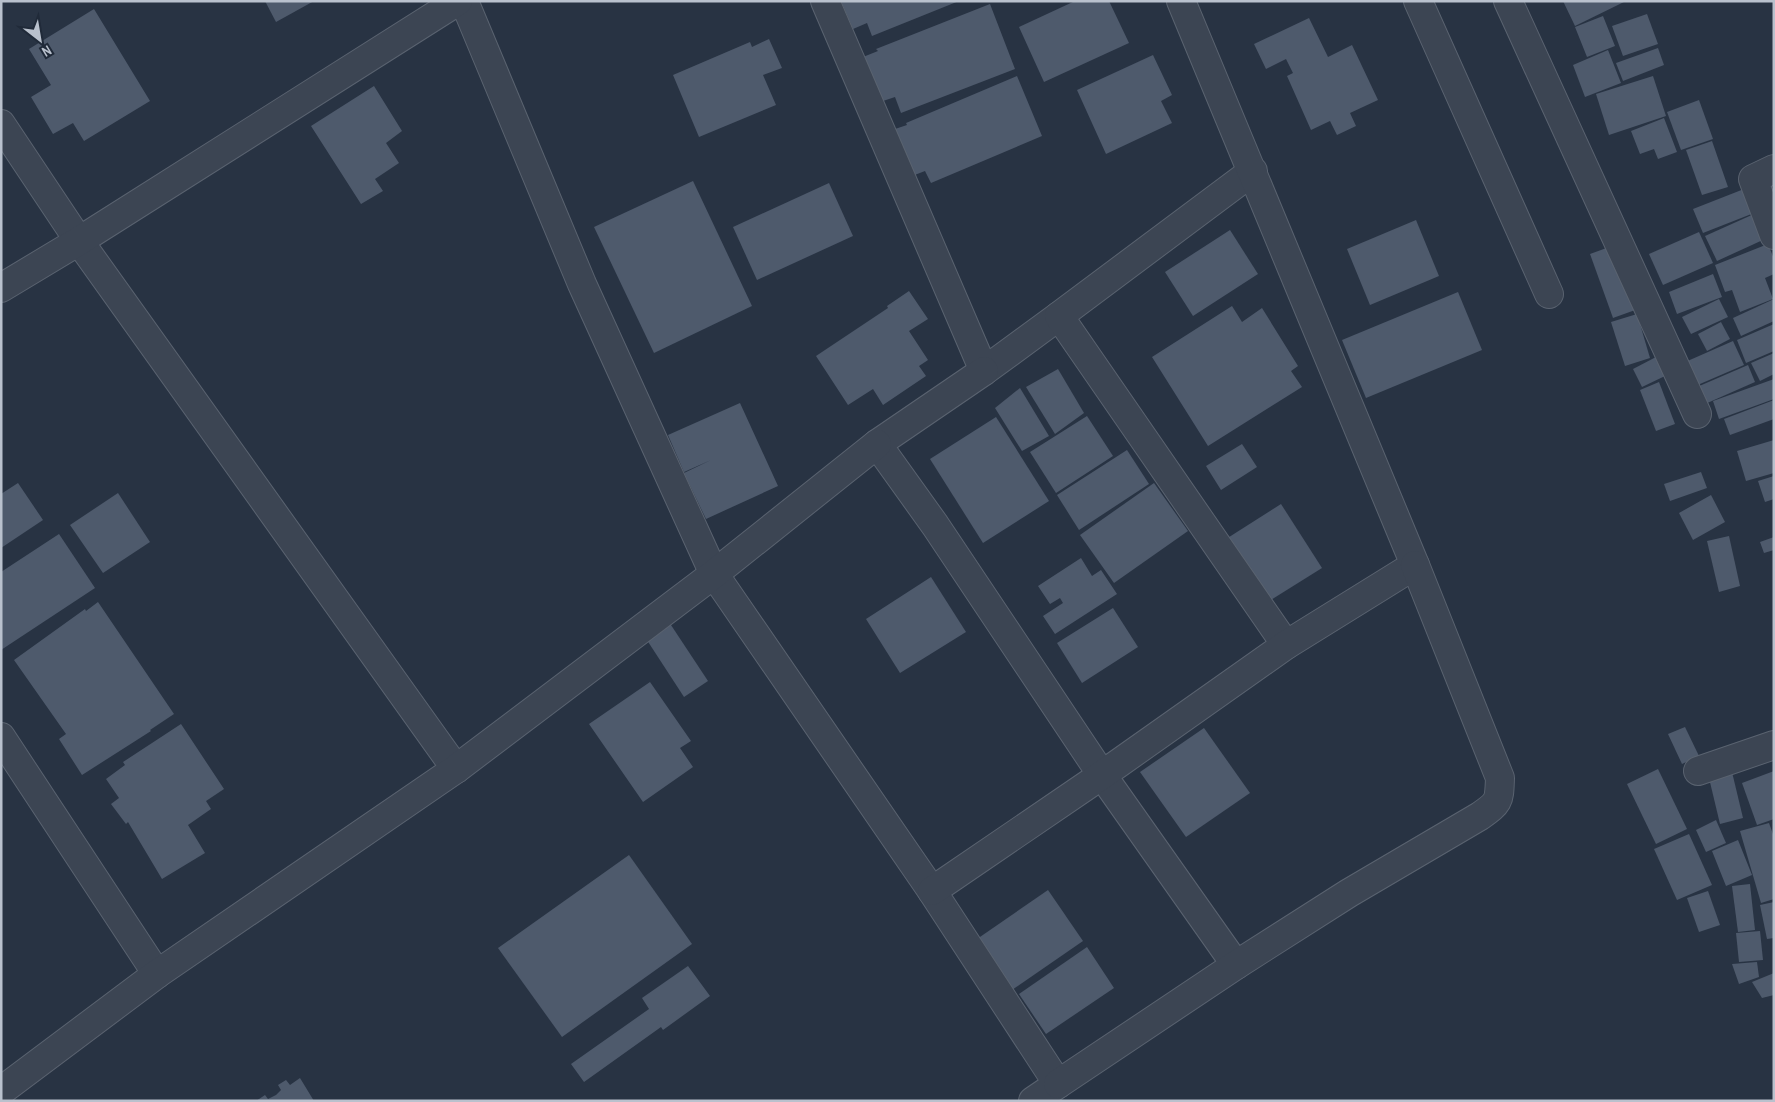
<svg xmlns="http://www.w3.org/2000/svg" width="1775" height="1102" font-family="'Archivo Narrow',sans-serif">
  <rect width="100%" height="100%" fill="#283343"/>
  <g fill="#4e5a6c">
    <polygon points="265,1 314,1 276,22"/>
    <polygon points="841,1 959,1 872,36 867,23 853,29"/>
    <polygon points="1075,1 1109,1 1129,43 1044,82 1019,27"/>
    <polygon points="1563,1 1626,1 1575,26"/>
    <polygon points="990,4 1015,69 901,113 895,97 880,102 863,57 878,51 876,49"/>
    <polygon points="94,9 150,101 84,141 73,123 53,134 31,97 51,85 29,49"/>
    <polygon points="1647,14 1658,44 1623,56 1612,26"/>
    <polygon points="1603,16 1615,46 1587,57 1575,27"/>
    <polygon points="1309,18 1328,57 1352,45 1378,100 1350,113 1356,126 1337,135 1330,121 1311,130 1287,76 1293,73 1286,59 1266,69 1254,44"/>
    <polygon points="769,39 782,68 763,75 776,105 699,137 673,75 750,42 752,47"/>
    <polygon points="1658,48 1664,65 1623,81 1616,63"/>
    <polygon points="1608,50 1621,83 1585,97 1573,65"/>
    <polygon points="1153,55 1172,95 1161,101 1172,123 1106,154 1077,90"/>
    <polygon points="1017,76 1042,136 931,183 925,171 912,176 892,130 907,125 906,123"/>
    <polygon points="1653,76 1666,116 1609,135 1596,94"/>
    <polygon points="374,86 402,131 386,143 399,163 375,179 383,191 361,204 311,126"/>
    <polygon points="1699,100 1713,139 1681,150 1667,112"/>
    <polygon points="1664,118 1677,152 1658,159 1654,149 1640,154 1631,131"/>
    <polygon points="1712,141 1728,187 1702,195 1686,150"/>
    <polygon points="693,181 752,306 654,353 594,227"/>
    <polygon points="829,183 853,236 757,280 733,227"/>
    <polygon points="1744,189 1754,213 1703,233 1693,209"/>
    <polygon points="1754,214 1765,239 1717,261 1705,236"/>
    <polygon points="1416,220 1439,276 1370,305 1347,249"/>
    <polygon points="1230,230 1258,274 1193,316 1165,272"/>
    <polygon points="1699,232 1713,263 1663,285 1649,254"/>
    <polygon points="1768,244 1774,259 1774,274 1765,278 1773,299 1740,312 1732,290 1725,292 1715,265"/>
    <polygon points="1612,246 1638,309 1613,318 1590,254"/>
    <polygon points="1713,274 1722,297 1677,314 1669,292"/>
    <polygon points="909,291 928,319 909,331 928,360 919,366 926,376 883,405 873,389 848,405 816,356 888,308 887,306"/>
    <polygon points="1458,292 1482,350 1366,398 1342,340"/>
    <polygon points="1719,299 1728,317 1691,334 1682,317"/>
    <polygon points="1774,299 1774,321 1741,336 1733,318"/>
    <polygon points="1232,306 1242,322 1262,308 1298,366 1291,371 1302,387 1208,446 1152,357"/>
    <polygon points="1637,314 1650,358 1625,366 1611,322"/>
    <polygon points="1721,322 1730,339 1707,351 1698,334"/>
    <polygon points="1774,324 1774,351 1746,363 1737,340"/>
    <polygon points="1733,341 1744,365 1693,387 1683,363"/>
    <polygon points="1774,353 1774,374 1760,381 1751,363"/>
    <polygon points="1656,357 1665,376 1642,387 1633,369"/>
    <polygon points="1748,365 1755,382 1705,404 1697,387"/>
    <polygon points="1058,369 1084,413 1055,434 1026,387"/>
    <polygon points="1774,379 1774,399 1719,419 1713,401"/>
    <polygon points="1659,382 1675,424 1656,431 1640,390"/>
    <polygon points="1020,388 1049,436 1022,451 995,408"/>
    <polygon points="1774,400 1774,419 1730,435 1724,419"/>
    <polygon points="740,403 778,486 706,519 684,473 711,460 684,472 668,435"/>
    <polygon points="1087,416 1113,456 1056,493 1030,452"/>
    <polygon points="996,417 1049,501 983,543 930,459"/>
    <polygon points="1774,440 1774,473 1746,481 1737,451"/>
    <polygon points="1242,444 1257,467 1221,490 1206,466"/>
    <polygon points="1127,450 1149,484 1079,530 1057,495"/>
    <polygon points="1701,472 1707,488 1670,501 1664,484"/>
    <polygon points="1774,476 1774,499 1765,502 1758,481"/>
    <polygon points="18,483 43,520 1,548 1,494"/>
    <polygon points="1154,483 1188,531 1114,583 1080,535"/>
    <polygon points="118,493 150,542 103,573 70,525"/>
    <polygon points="1711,495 1725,522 1693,540 1679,513"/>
    <polygon points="1281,504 1322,568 1266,603 1226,539"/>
    <polygon points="59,534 95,588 1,650 1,572"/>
    <polygon points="1729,536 1740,586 1719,592 1707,541"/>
    <polygon points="1774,537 1774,550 1764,553 1760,542"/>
    <polygon points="1081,558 1092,576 1101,570 1117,594 1055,634 1043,616 1063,603 1060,598 1050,604 1038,586"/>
    <polygon points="931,577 966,632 900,673 866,619"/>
    <polygon points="98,602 174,714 150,730 151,731 82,775 59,739 66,734 14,660 85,609 86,611"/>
    <polygon points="1113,608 1138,647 1082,683 1057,643"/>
    <polygon points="667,619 708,681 684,697 643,634"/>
    <polygon points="650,682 691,741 680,748 693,767 643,802 589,724"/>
    <polygon points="181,724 224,789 206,801 211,809 188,825 205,853 162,879 128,822 126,824 111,804 119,798 106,779 125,765 123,762"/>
    <polygon points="1685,727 1699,756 1682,764 1668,734"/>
    <polygon points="1204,728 1250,793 1186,837 1140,772"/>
    <polygon points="1658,769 1687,829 1656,844 1627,784"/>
    <polygon points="1774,771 1774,819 1757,825 1742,783"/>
    <polygon points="1732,772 1743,818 1720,824 1709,778"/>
    <polygon points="1716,820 1726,843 1706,852 1696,830"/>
    <polygon points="1769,823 1774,837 1774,899 1761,903 1740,831"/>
    <polygon points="1689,834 1712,885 1677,900 1654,849"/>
    <polygon points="1738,840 1752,875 1726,886 1712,851"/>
    <polygon points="629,855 692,944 562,1037 498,948"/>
    <polygon points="1750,884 1755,930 1738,932 1732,886"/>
    <polygon points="1048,890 1083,941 1012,990 977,939"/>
    <polygon points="1708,891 1720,925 1699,932 1687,898"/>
    <polygon points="1774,902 1774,938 1767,939 1760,905"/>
    <polygon points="1760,931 1763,960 1739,962 1736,933"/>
    <polygon points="1087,947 1114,988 1046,1034 1019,994"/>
    <polygon points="1757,962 1759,977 1739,984 1732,964"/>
    <polygon points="688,966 710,996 663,1030 661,1027 584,1082 571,1064 649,1009 642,998"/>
    <polygon points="1774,973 1774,995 1762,998 1752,982"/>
    <polygon points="300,1078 314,1101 256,1101 265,1095 268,1099 276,1095 281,1090 278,1085 286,1080 290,1085"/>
  </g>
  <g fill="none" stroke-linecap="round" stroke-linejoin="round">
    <defs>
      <g id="minor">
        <polyline points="464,1 582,284 714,574 932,891 1058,1084 1033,1101"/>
        <polyline points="825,1 984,371 1059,316"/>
        <polyline points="1418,1 1549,294"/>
        <polyline points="1508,1 1697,414"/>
        <polyline points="1,124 79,241 456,769"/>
        <polyline points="1774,169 1753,179 1774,235"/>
        <polyline points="1253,171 1059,316 1286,645"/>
        <polyline points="1,288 79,241 458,1"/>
        <polyline points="984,371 877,444 935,525 1102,775 1236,965"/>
        <polyline points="1,737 157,974"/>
        <polyline points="1698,771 1774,745"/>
        <polyline points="932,891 1102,775 1286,645 1415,565 1181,1"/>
        <path d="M1058,1084L1236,965L1349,893L1480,816C1500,802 1499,801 1500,778L1415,565"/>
        <polyline points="1,1091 157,974 456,769 714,574 877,444"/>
      </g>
    </defs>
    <use href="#minor" stroke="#5a6370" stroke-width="30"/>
    <use href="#minor" stroke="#3c4553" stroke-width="28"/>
  </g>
  <rect width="1775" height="1102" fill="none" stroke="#b9c1cd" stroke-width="5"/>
  <g transform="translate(40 40) rotate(149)" stroke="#202a39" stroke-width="4" paint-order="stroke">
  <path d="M0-4L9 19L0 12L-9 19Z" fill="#b9c1cd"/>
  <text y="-8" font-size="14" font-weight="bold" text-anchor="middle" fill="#b9c1cd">N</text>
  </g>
</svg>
